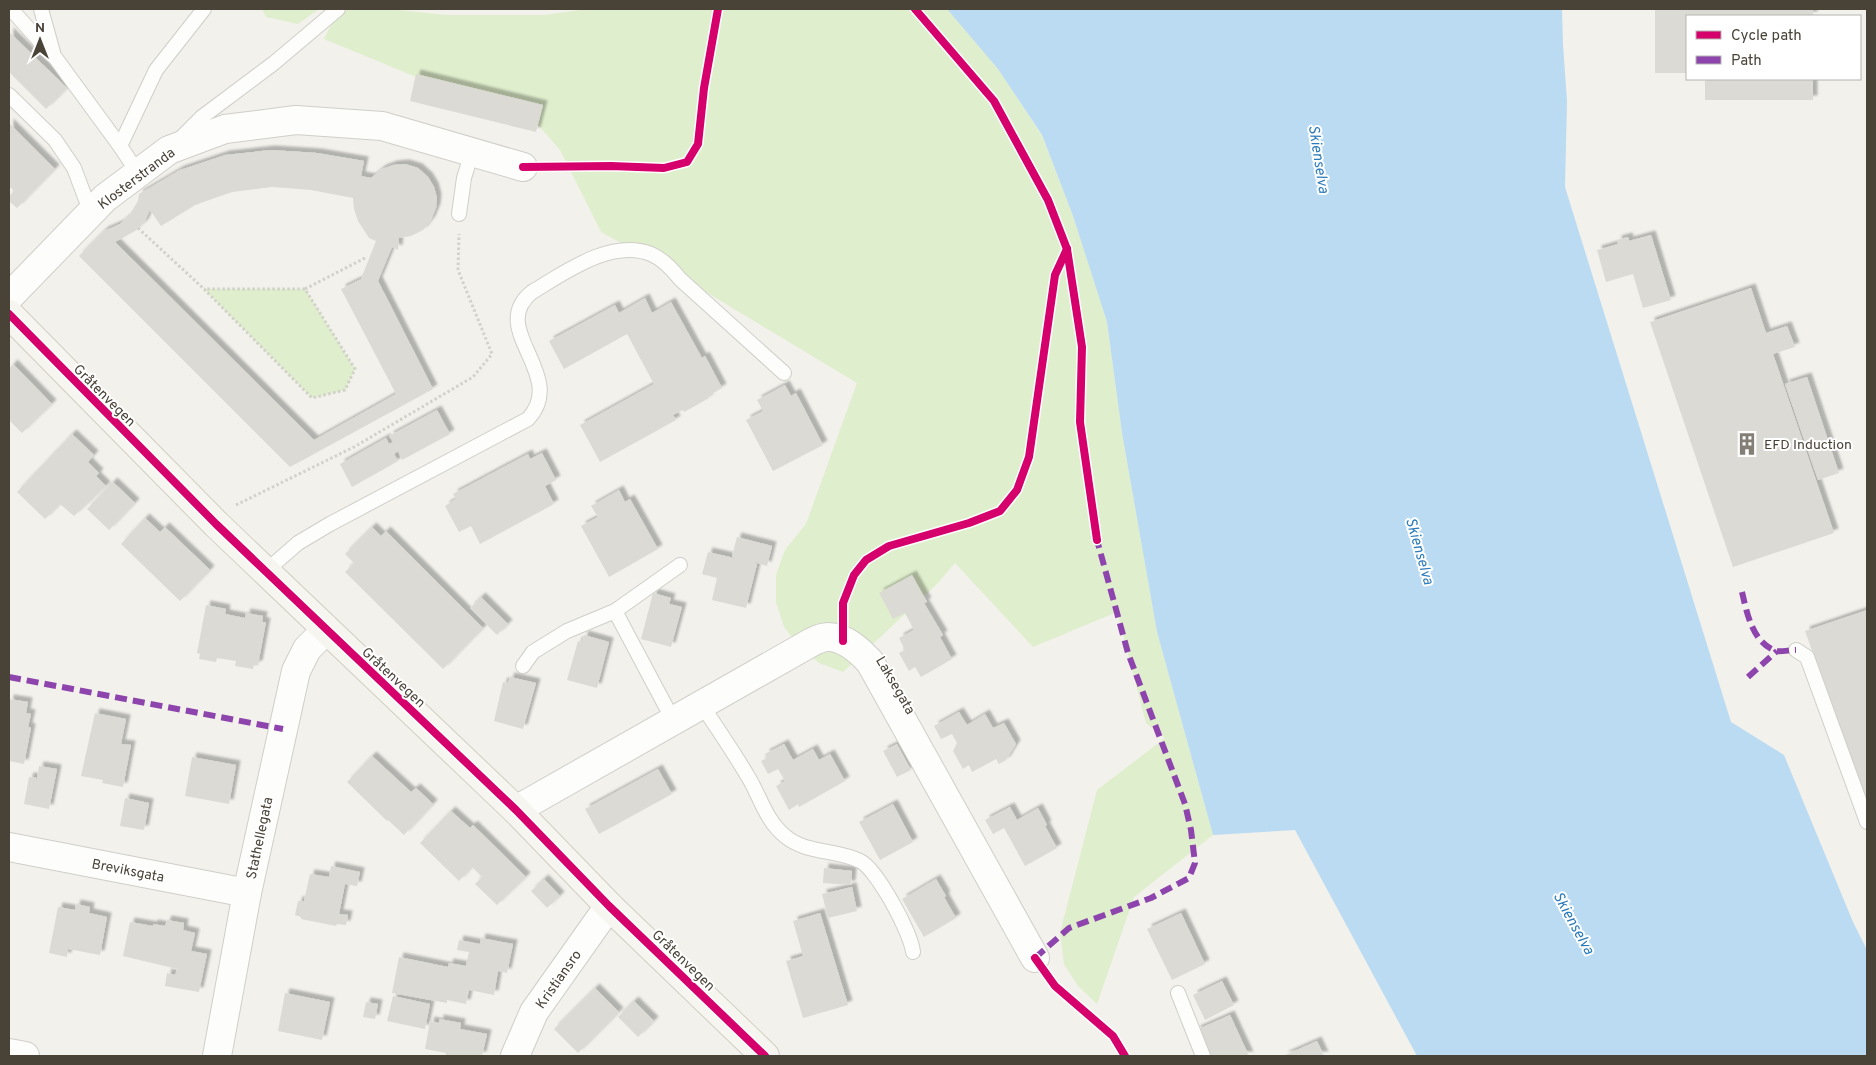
<svg xmlns="http://www.w3.org/2000/svg" width="1876" height="1065" font-family="Overpass,sans-serif">
  <defs>
    <filter id="shadow"><feDropShadow dx="4.5" dy="-4.5" stdDeviation="1" flood-color="#0004"/></filter>
  </defs>
  <rect width="100%" height="100%" fill="#f2f1ec"/>
  <g fill="#dfeecc">
    <polygon points="262,9 319,9 298,24 266,17"/>
    <polygon points="339,9 390,9 446,15 544,15 587,9 947,9 998,69 1042,136 1073,216 1107,322 1122,433 1157,632 1213,835 1134,897 1097,1004 1078,986 1064,964 1060,933 1097,790 1165,738 1146,723 1117,612 1033,647 955,563 938,583 843,672 819,663 798,645 784,627 776,602 776,575 785,550 806,524 857,383 668,269 601,232 560,150 527,112 438,86 324,39"/>
    <polygon points="204,289 305,289 355,369 345,390 312,398"/>
  </g>
  <polygon fill="#bbdbf2" points="947,9 1562,9 1563,45 1567,101 1565,187 1731,722 1784,755 1853,922 1867,950 1867,1056 1417,1056 1295,830 1213,835 1157,632 1122,433 1107,322 1073,216 1042,135 998,69"/>
  <g fill="#dcdad4" fill-rule="evenodd" filter="url(#shadow)">
    <polygon points="1655,9 1813,9 1813,16 1687,16 1687,73 1655,73"/>
    <polygon points="9,32 67,88 46,109 9,72"/>
    <polygon points="416,74 543,105 536,132 410,101"/>
    <rect x="1705" y="79" width="108" height="21"/>
    <polygon points="9,123 55,169 17,208 9,201 9,196 14,191 9,186"/>
    <path d="M271,150L317,153L364,161L361,176L371,178L382,169L393,165L405,164L418,168L428,177L434,187L437,198L436,208L431,220L423,230L411,236L399,238L398,250L392,247L378,281L433,389L290,467L79,256L104,231L120,224L129,216L138,201L139,194L180,170L225,155ZM272,187L311,190L353,198L354,209L358,221L369,238L376,241L361,279L341,289L396,394L314,440L115,242L135,231L144,223L150,210L161,226L195,205L232,192Z"/>
    <polygon points="1651,235 1671,300 1643,308 1633,274 1606,282 1597,250 1618,244 1617,240 1628,237 1629,241"/>
    <polygon points="1751,288 1766,333 1787,326 1795,347 1773,354 1834,533 1733,567 1650,322"/>
    <polygon points="645,298 652,313 671,302 702,358 705,356 722,388 708,396 709,398 684,412 683,410 673,415 676,420 600,462 580,425 654,384 627,334 564,369 549,341 615,305 619,313"/>
    <polygon points="13,364 52,404 22,433 9,420 9,369"/>
    <polygon points="1807,377 1839,473 1818,480 1785,384"/>
    <polygon points="785,385 791,396 796,393 823,445 773,471 746,420 763,411 757,400"/>
    <polygon points="437,410 450,434 402,460 398,451 394,454 398,461 352,487 340,464 386,438 389,444 393,442 389,436"/>
    <polygon points="72,434 94,455 88,462 99,473 96,476 106,486 74,516 60,504 45,519 17,492"/>
    <polygon points="542,453 556,480 545,486 554,504 480,544 471,526 459,532 445,506 456,499 453,494 528,454 530,459"/>
    <polygon points="113,482 135,503 109,530 87,509"/>
    <polygon points="619,490 625,502 630,499 658,549 609,577 581,526 598,517 591,506"/>
    <polygon points="145,518 160,532 165,527 210,570 180,601 121,544"/>
    <polygon points="372,527 381,536 386,531 483,628 443,669 345,572 354,563 345,554"/>
    <polygon points="737,537 772,546 767,566 754,562 757,564 746,608 712,600 717,578 702,574 708,552 734,558 732,556"/>
    <polygon points="912,575 927,602 924,603 943,635 940,637 952,659 921,677 915,667 909,671 899,653 905,650 899,638 914,630 905,613 893,619 879,593"/>
    <polygon points="653,593 671,598 669,604 682,607 671,647 641,639"/>
    <polygon points="481,597 508,624 497,635 470,608"/>
    <polygon points="206,605 226,609 225,614 245,618 246,613 263,616 262,622 266,622 258,665 254,665 253,669 235,666 236,661 217,658 216,662 199,659 200,654 197,653"/>
    <polygon points="1867,610 1867,804 1805,631"/>
    <polygon points="584,635 609,642 597,688 567,680 578,641 582,642"/>
    <polygon points="510,677 536,683 523,729 494,721 503,682 508,683"/>
    <polygon points="9,699 28,702 26,713 31,714 28,727 31,728 24,764 9,761"/>
    <polygon points="959,712 967,725 985,714 993,728 1004,723 1016,744 1006,760 999,764 996,759 972,772 969,765 963,769 953,751 957,743 952,734 941,739 934,726"/>
    <polygon points="95,713 126,719 121,744 131,745 123,787 102,783 103,780 81,776"/>
    <polygon points="784,744 793,760 813,749 819,760 830,754 845,781 799,807 798,804 789,810 776,786 785,781 778,769 768,774 761,761 767,758 765,754"/>
    <polygon points="897,744 911,770 897,777 883,751"/>
    <polygon points="372,756 411,792 416,788 433,804 404,835 388,820 387,821 347,782"/>
    <polygon points="192,757 236,765 229,804 185,796"/>
    <polygon points="39,766 57,769 49,809 24,804 29,777 37,778"/>
    <polygon points="658,769 672,794 599,834 585,809"/>
    <polygon points="125,798 149,803 144,830 120,826"/>
    <polygon points="893,804 913,842 880,860 859,822"/>
    <polygon points="1010,807 1017,820 1038,808 1047,825 1045,826 1057,848 1025,866 1004,828 993,834 985,820"/>
    <polygon points="451,811 470,828 473,825 526,877 497,905 475,884 482,877 472,867 459,881 420,843"/>
    <polygon points="331,866 360,872 357,886 345,884 339,914 348,915 346,925 337,924 336,926 301,919 301,917 295,915 298,901 304,901 310,874 329,877"/>
    <polygon points="824,868 852,871 851,885 823,883"/>
    <polygon points="544,879 560,896 547,908 531,891"/>
    <polygon points="936,879 946,896 944,897 956,918 924,937 902,899"/>
    <polygon points="852,887 857,911 828,918 822,894"/>
    <polygon points="76,904 90,907 89,913 107,917 100,955 68,949 67,957 49,953 58,907 75,910"/>
    <polygon points="820,913 848,1005 803,1018 786,961 803,956 793,921"/>
    <polygon points="1181,913 1205,964 1172,980 1147,929"/>
    <polygon points="167,920 184,923 183,930 195,933 191,951 207,954 199,992 165,986 167,973 175,975 177,969 123,956 130,922 153,926 153,924 165,926"/>
    <polygon points="481,938 513,944 507,973 498,971 494,995 469,990 466,1004 447,1000 447,1003 392,993 399,957 448,967 449,963 466,966 469,952 457,950 459,940 480,944"/>
    <polygon points="1222,981 1234,1005 1205,1020 1193,995"/>
    <polygon points="595,988 619,1012 578,1053 554,1029"/>
    <polygon points="285,993 330,1002 322,1040 278,1031"/>
    <polygon points="393,996 430,1004 425,1029 387,1021"/>
    <polygon points="634,1001 654,1021 638,1037 618,1017"/>
    <polygon points="366,1002 378,1004 375,1019 363,1017"/>
    <polygon points="1230,1015 1249,1056 1208,1056 1196,1030"/>
    <polygon points="439,1019 461,1023 460,1029 487,1034 482,1056 445,1056 446,1053 425,1049 430,1021 439,1023"/>
    <polygon points="1317,1041 1324,1056 1283,1056"/>
  </g>
  <g fill="none" stroke-linecap="round" stroke-linejoin="round">
    <defs>
      <g id="lane">
        <polyline points="11,9 52,55"/>
        <polyline points="41,9 54,56 120,146 138,173"/>
        <polyline points="9,95 55,140 74,168 91,213"/>
        <polyline points="180,139 202,117 274,63 338,9"/>
        <polyline points="120,146 156,70 204,9"/>
        <polyline points="459,214 464,178 472,152"/>
        <path d="M266,571L298,543L330,524L528,419C569,375 486,329 532,292C564,273 611,238 651,254C663,259 672,269 680,279L784,373"/>
        <polyline points="615,611 673,720"/>
        <polyline points="1796,650 1807,657 1867,822"/>
        <polyline points="523,666 533,652 567,631 615,611 680,565"/>
        <path d="M701,704C717,728 733,751 747,775C760,795 765,820 785,836C806,854 836,849 860,861C877,869 911,933 913,952"/>
        <polyline points="1178,993 1203,1056"/>
      </g>
      <g id="street">
        <polyline points="9,297 105,198 169,150 225,129 296,120 382,126 523,167"/>
        <path d="M516,810L812,642C816,640 823,637 828,637C845,637 859,650 870,662L1035,958"/>
        <polyline points="9,847 247,893"/>
        <polyline points="9,1053 25,1056"/>
        <polyline points="217,1056 247,893 296,671 307,649 326,630"/>
        <polyline points="515,1056 534,1012 609,906"/>
      </g>
      <polyline id="secondary" points="9,314 216,524 516,810 609,906 765,1056"/>
    </defs>
    <use href="#lane" stroke="#d0cec9" stroke-width="16"/>
    <use href="#street" stroke="#d0cec9" stroke-width="30"/>
    <use href="#secondary" stroke="#d2cec3" stroke-width="30"/>
    <g stroke="#d2d1ca" stroke-width="3" stroke-dasharray="2.5 2.5" stroke-linecap="butt">
      <polyline points="138,228 204,289 312,398 345,390 355,369 305,289 204,289"/>
      <polyline points="305,289 365,258"/>
      <polyline points="236,505 354,447 473,377 492,354 458,270 459,234"/>
    </g>
    <use href="#lane" stroke="#fdfdfc" stroke-width="14"/>
    <use href="#street" stroke="#fdfdfc" stroke-width="28"/>
    <use href="#secondary" stroke="#f7f5ef" stroke-width="28"/>
    <g stroke="#8e44ad" stroke-width="6" stroke-dasharray="12 6" stroke-linecap="butt">
      <path d="M1742,592C1747,613 1752,642 1776,651C1781,652 1790,650 1796,650"/>
      <polyline points="9,677 283,729"/>
      <polyline points="1748,677 1777,651"/>
      <polyline points="1035,958 1069,928 1151,898 1189,878 1195,863 1191,830 1185,804 1128,653 1097,540"/>
    </g>
    <defs>
      <g id="cycleway">
        <polyline points="915,9 994,101 1048,200 1067,249 1082,347 1080,422 1097,540"/>
        <polyline points="523,167 611,166 664,168 687,162 698,144 704,88 718,9"/>
        <polyline points="9,314 216,524 516,810 609,906 765,1056"/>
        <polyline points="843,641 843,603 854,575 866,560 889,546 969,523 1000,511 1017,490 1029,457 1055,275 1067,249"/>
        <polyline points="1035,958 1055,986 1113,1036 1125,1056"/>
      </g>
    </defs>
    <use href="#cycleway" stroke="#fff" stroke-width="11"/>
    <use href="#cycleway" stroke="#d6006c" stroke-width="8"/>
  </g>
  <defs>
    <symbol id="building-bare" viewBox="-9 -9 18 18"><path d="M-4-6H4V6H1V3H-1V6H-4ZM-2.5-4.3h1.7v1.8h-1.7ZM.8-4.3h1.7v1.8H.8ZM-2.5-1h1.7V.8h-1.7ZM.8-1h1.7V.8H.8Z" fill="#847f76" stroke="#fff" stroke-width="2.5" paint-order="stroke"/></symbol>
  </defs>
  <g fill-rule="evenodd">
    <use href="#building-bare" x="1731" y="428" width="32" height="32"/>
  </g>
  <g text-anchor="middle" stroke-width="4" stroke-linejoin="round" paint-order="stroke">
    <g font-size="14" fill="#494237" stroke="#fff">
      <text transform="translate(136 178) rotate(-37)" y="5">Klosterstranda</text>
      <text transform="translate(105 395) rotate(45)" y="5">Gråtenvegen</text>
      <text transform="translate(394 677) rotate(43)" y="5">Gråtenvegen</text>
      <text transform="translate(896 685) rotate(60)" y="5">Laksegata</text>
      <text transform="translate(259 838) rotate(-78)" y="5">Stathellegata</text>
      <text transform="translate(128 870) rotate(11)" y="5">Breviksgata</text>
      <text transform="translate(684 960) rotate(44)" y="5">Gråtenvegen</text>
      <text transform="translate(558 979) rotate(-55)" y="5">Kristiansro</text>
    </g>
    <g font-size="14" fill="#494237" stroke="#fff" text-anchor="start">
      <text x="1764" y="449">EFD Induction</text>
    </g>
    <g font-size="15" font-style="italic" fill="#2b7bbb" stroke="#fff">
      <text transform="translate(1319 159) rotate(81)" y="5">Skienselva</text>
      <text transform="translate(1420 551) rotate(74)" y="5">Skienselva</text>
      <text transform="translate(1574 923) rotate(61)" y="5">Skienselva</text>
    </g>
  </g>
  <rect width="1876" height="1065" fill="none" stroke="#494237" stroke-width="20"/>
  <rect x="1686" y="15" width="175" height="65" fill="#ffffff" stroke="#b6b3af"/>
  <rect x="1696" y="31" width="25" height="8" fill="#d6006c" stroke="#b6b3af"/>
  <text x="1731" y="40" font-size="15" fill="#494237">Cycle path</text>
  <rect x="1696" y="56" width="25" height="8" fill="#8e44ad" stroke="#b6b3af"/>
  <text x="1731" y="65" font-size="15" fill="#494237">Path</text>
  <g transform="translate(40 40)" stroke="#ffffff" stroke-width="4" paint-order="stroke">
  <path d="M0-4L9 19L0 12L-9 19Z" fill="#494237"/>
  <text y="-8" font-size="14" font-weight="bold" text-anchor="middle" fill="#494237">N</text>
  </g>
</svg>
